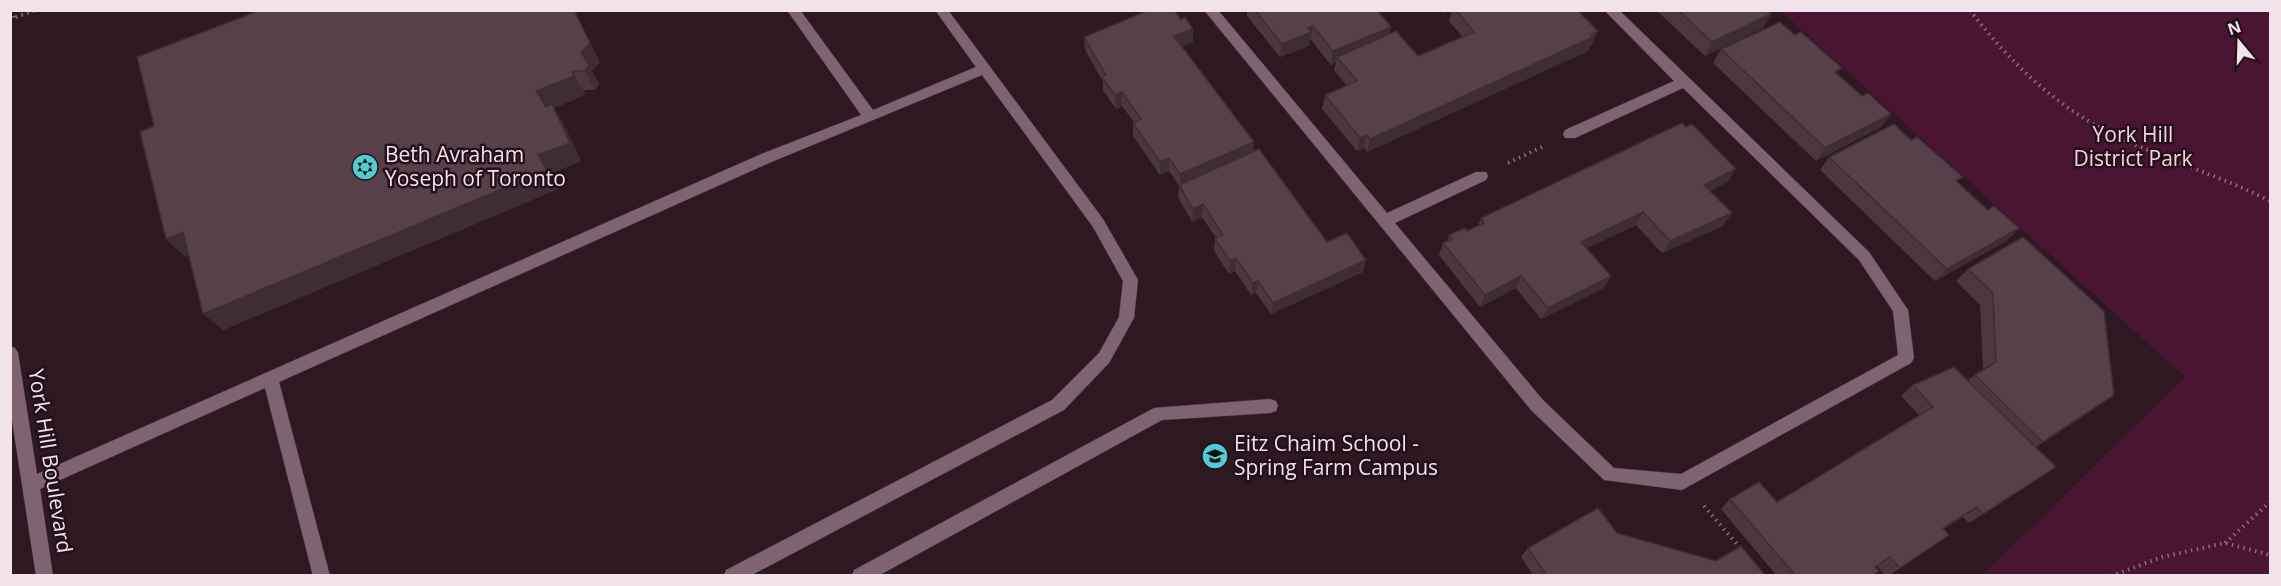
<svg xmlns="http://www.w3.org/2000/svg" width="2281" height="586" font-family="'Open Sans',sans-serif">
  <rect width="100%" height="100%" fill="#2e1923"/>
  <polygon fill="#491532" points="1781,11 2270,11 2270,575 1983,575 2185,377"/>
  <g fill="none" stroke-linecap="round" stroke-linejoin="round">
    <defs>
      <g id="minor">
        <polygon points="787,10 800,10 873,110 976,67 935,10 948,10 1103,219 1138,280 1134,318 1109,363 1064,410 750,576 724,576 726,570 1052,400 1099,353 1119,317 1123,281 1093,227 982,75 769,163 279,382 330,576 313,576 265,388 40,489 53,576 36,576 10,407 10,346 15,348 18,353 37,474 759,155 861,115"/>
        <polygon points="1204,10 1218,10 1387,213 1476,172 1486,172 1488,176 1486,180 1395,223 1543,400 1614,468 1681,474 1898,355 1893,311 1859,260 1683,88 1575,138 1565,138 1563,134 1565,130 1674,81 1604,10 1619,10 1869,252 1908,310 1914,358 1911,363 1682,490 1604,480 1531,410"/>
        <polygon points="1270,399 1276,401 1278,406 1276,411 1270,413 1162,420 878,576 852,576 854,570 1154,408"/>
      </g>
    </defs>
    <use href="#minor" stroke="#49353f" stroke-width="1"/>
    <g stroke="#84717a" stroke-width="4" stroke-dasharray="1.5 4.5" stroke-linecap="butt">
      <polyline points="13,10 14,18"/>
      <path d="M1970,10C2007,59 2051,102 2106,131C2159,158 2217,174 2270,201"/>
      <polyline points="10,19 36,10"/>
      <polyline points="1508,163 1542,147"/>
      <polyline points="1704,506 1742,550"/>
      <polyline points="2225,543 2270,502"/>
      <polyline points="2111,576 2162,557 2225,543 2270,555"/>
    </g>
    <use href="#minor" fill="#7f6370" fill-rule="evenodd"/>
  </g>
  <g fill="#4c3740">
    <polygon points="1247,10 1377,10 1391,27 1389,34 1418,56 1463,37 1449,21 1452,10 1577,10 1592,45 1590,46 1588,51 1367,152 1364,148 1357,151 1322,109 1325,95 1347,86 1334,70 1336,62 1331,65 1311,40 1310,40 1309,46 1280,57 1247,16"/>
    <polygon points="1656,10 1767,10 1771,14 1763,28 1705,56"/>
    <polygon points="1181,20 1193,29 1193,42 1182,47 1254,142 1253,152 1327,242 1366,260 1363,272 1271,314 1256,293 1251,295 1235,271 1229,274 1214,251 1215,239 1216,238 1202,217 1192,222 1178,197 1179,186 1169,171 1160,175 1133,136 1133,123 1134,122 1122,106 1116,109 1103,90 1103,82 1085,50 1084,37"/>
    <polygon points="1721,49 1837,74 1862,96 1891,114 1881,127 1816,161 1713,63"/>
    <polygon points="600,62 592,71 599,84 595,90 583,90 585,95 554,108 563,123 581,161 550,174 558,189 223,330 189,255 186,257 166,239 154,126"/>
    <polygon points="1829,157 1958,183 1988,210 2019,228 2006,241 1935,281 1820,170"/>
    <polygon points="1728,182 1710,191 1723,226 1662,253 1636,225 1587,248 1604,288 1541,319 1516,288 1480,307 1439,255 1443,243 1447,241 1449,235 1467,231 1478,226 1481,218"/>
    <polygon points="2023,237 2098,406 2036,447 2041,477 1969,523 1963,517 1944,529 1949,535 1888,576 1886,576 1877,566 1875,567 1873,576 1777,576 1721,509 1730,499 1777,502 1919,415 1901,396 1913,385 1968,380 1975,375 1983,370 1980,305 1956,281 1968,269"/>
    <polygon points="1617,533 1766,576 1534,576 1521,557 1528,548"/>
  </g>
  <g fill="#3e2d34">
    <polygon points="574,10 600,62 592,71 599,84 595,90 585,71"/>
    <polygon points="1443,10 1450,10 1442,14"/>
    <polygon points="1771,14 1763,28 1705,56 1712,42"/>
    <polygon points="1313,26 1309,46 1280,57 1282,44"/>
    <polygon points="1391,27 1388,40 1337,57 1336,62 1331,65 1333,51"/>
    <polygon points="1193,29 1193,42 1174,50 1174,36"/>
    <polygon points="1598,31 1592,45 1590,46 1588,51 1367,152 1370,139"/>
    <polygon points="572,71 585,95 554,108 563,123 581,161 550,174 558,189 223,330 203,314 538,155 548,110 536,91"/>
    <polygon points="1122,92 1122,106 1116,109 1115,95"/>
    <polygon points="1891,114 1881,127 1816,161 1825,148"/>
    <polygon points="1367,135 1364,148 1357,151 1360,138"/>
    <polygon points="1254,142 1252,155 1180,187 1180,174"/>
    <polygon points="1169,158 1169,171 1160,175 1160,162"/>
    <polygon points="1736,169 1728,182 1696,197 1704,185"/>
    <polygon points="1203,204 1202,217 1192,222 1193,209"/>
    <polygon points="1643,212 1636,225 1575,254 1581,242"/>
    <polygon points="1732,213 1723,226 1662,253 1670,241"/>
    <polygon points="2019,228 2006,241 1935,281 1947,269"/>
    <polygon points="183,232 203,250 186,257 166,239"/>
    <polygon points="1236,258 1235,271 1229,274 1230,261"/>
    <polygon points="1366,260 1363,272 1271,314 1273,303"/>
    <polygon points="1521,276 1516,288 1480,307 1485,295"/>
    <polygon points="1611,276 1604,288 1541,319 1548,308"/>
    <polygon points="1258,281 1256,293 1251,295 1253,283"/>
  </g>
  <g fill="#58404b" stroke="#3e2d34" stroke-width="1.5">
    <polygon points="261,10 574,10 590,43 581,52 589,65 585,71 572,71 574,76 536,91 546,107 552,104 570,143 538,155 547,170 203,314 183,232 166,239 140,132 154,126 137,57"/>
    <polygon points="1149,10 1174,10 1181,20 1185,17 1193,29 1174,36 1254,142 1180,174 1169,158 1160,162 1133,123 1141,119 1122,92 1115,95 1102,77 1106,75 1084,37"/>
    <polygon points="1255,10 1377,10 1391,27 1333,51 1313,26 1308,28 1311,32 1282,44"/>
    <polygon points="1456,10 1577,10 1598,31 1591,35 1593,37 1370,139 1367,135 1360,138 1325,95 1357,81 1337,57 1396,31 1418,56 1474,32"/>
    <polygon points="1678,10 1767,10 1771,14 1712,42"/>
    <polygon points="1780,22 1795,35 1801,32 1842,68 1835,72 1862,96 1868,93 1891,114 1825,148 1721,49"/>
    <polygon points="1682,123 1686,127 1692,124 1736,169 1704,185 1732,213 1670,241 1643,212 1581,242 1611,276 1548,308 1521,276 1485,295 1443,243 1452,239 1449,235 1465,228 1467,231 1484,223 1481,218"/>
    <polygon points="1894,124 1911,140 1917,137 1963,177 1956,181 1988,210 1994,206 2019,228 1947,269 1829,157"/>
    <polygon points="1259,149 1327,242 1347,233 1366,260 1273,303 1258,281 1253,283 1236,258 1230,261 1215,239 1223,235 1203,204 1193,209 1179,185"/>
    <polygon points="2023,237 2104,311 2114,395 2043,442 1975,375 1996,362 1993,293 1968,269"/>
    <polygon points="1954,367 2056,467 1983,514 1977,507 1943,528 1949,535 1900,568 1890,557 1875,567 1879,571 1872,576 1796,576 1730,499 1759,482 1777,502 1933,407 1913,385"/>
    <polygon points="1598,508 1617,533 1716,561 1741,546 1766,576 1547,576 1528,548"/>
  </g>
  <defs>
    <symbol id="synagogue-disc" viewBox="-11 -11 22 22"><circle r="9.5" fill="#51ccd2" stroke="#24101a"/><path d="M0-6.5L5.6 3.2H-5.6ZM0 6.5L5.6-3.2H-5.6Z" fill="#111"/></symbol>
    <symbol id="school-disc" viewBox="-11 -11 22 22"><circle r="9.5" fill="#51ccd2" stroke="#24101a"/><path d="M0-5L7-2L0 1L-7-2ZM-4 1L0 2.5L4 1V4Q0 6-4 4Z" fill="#111"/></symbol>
  </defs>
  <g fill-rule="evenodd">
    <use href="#synagogue-disc" x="350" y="152" width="30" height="30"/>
    <use href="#school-disc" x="1200" y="441" width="30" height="30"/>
  </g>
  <g text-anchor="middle" stroke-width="5" stroke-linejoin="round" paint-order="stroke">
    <g font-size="21" fill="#f7d1e2" stroke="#24101a">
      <text x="2133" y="142">York Hill<tspan x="2133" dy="24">District Park</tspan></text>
    </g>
    <g font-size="21" fill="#f2e3ea" stroke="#24101a" text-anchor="start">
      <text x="385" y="162">Beth Avraham<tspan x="385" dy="24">Yoseph of Toronto</tspan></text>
      <text x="1234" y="451">Eitz Chaim School -<tspan x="1234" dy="24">Spring Farm Campus</tspan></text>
    </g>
    <g font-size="21" fill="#f2e3ea" stroke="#24101a">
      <text transform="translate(50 461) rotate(81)" y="7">York Hill Boulevard</text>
    </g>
  </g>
  <rect width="2281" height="586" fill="none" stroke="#f2e3ea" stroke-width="24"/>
  <g transform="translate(2239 42) rotate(341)" stroke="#24101a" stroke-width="4.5" paint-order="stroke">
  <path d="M0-4.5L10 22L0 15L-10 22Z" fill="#f2e3ea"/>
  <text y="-9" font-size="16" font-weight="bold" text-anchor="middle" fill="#f2e3ea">N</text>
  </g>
</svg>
